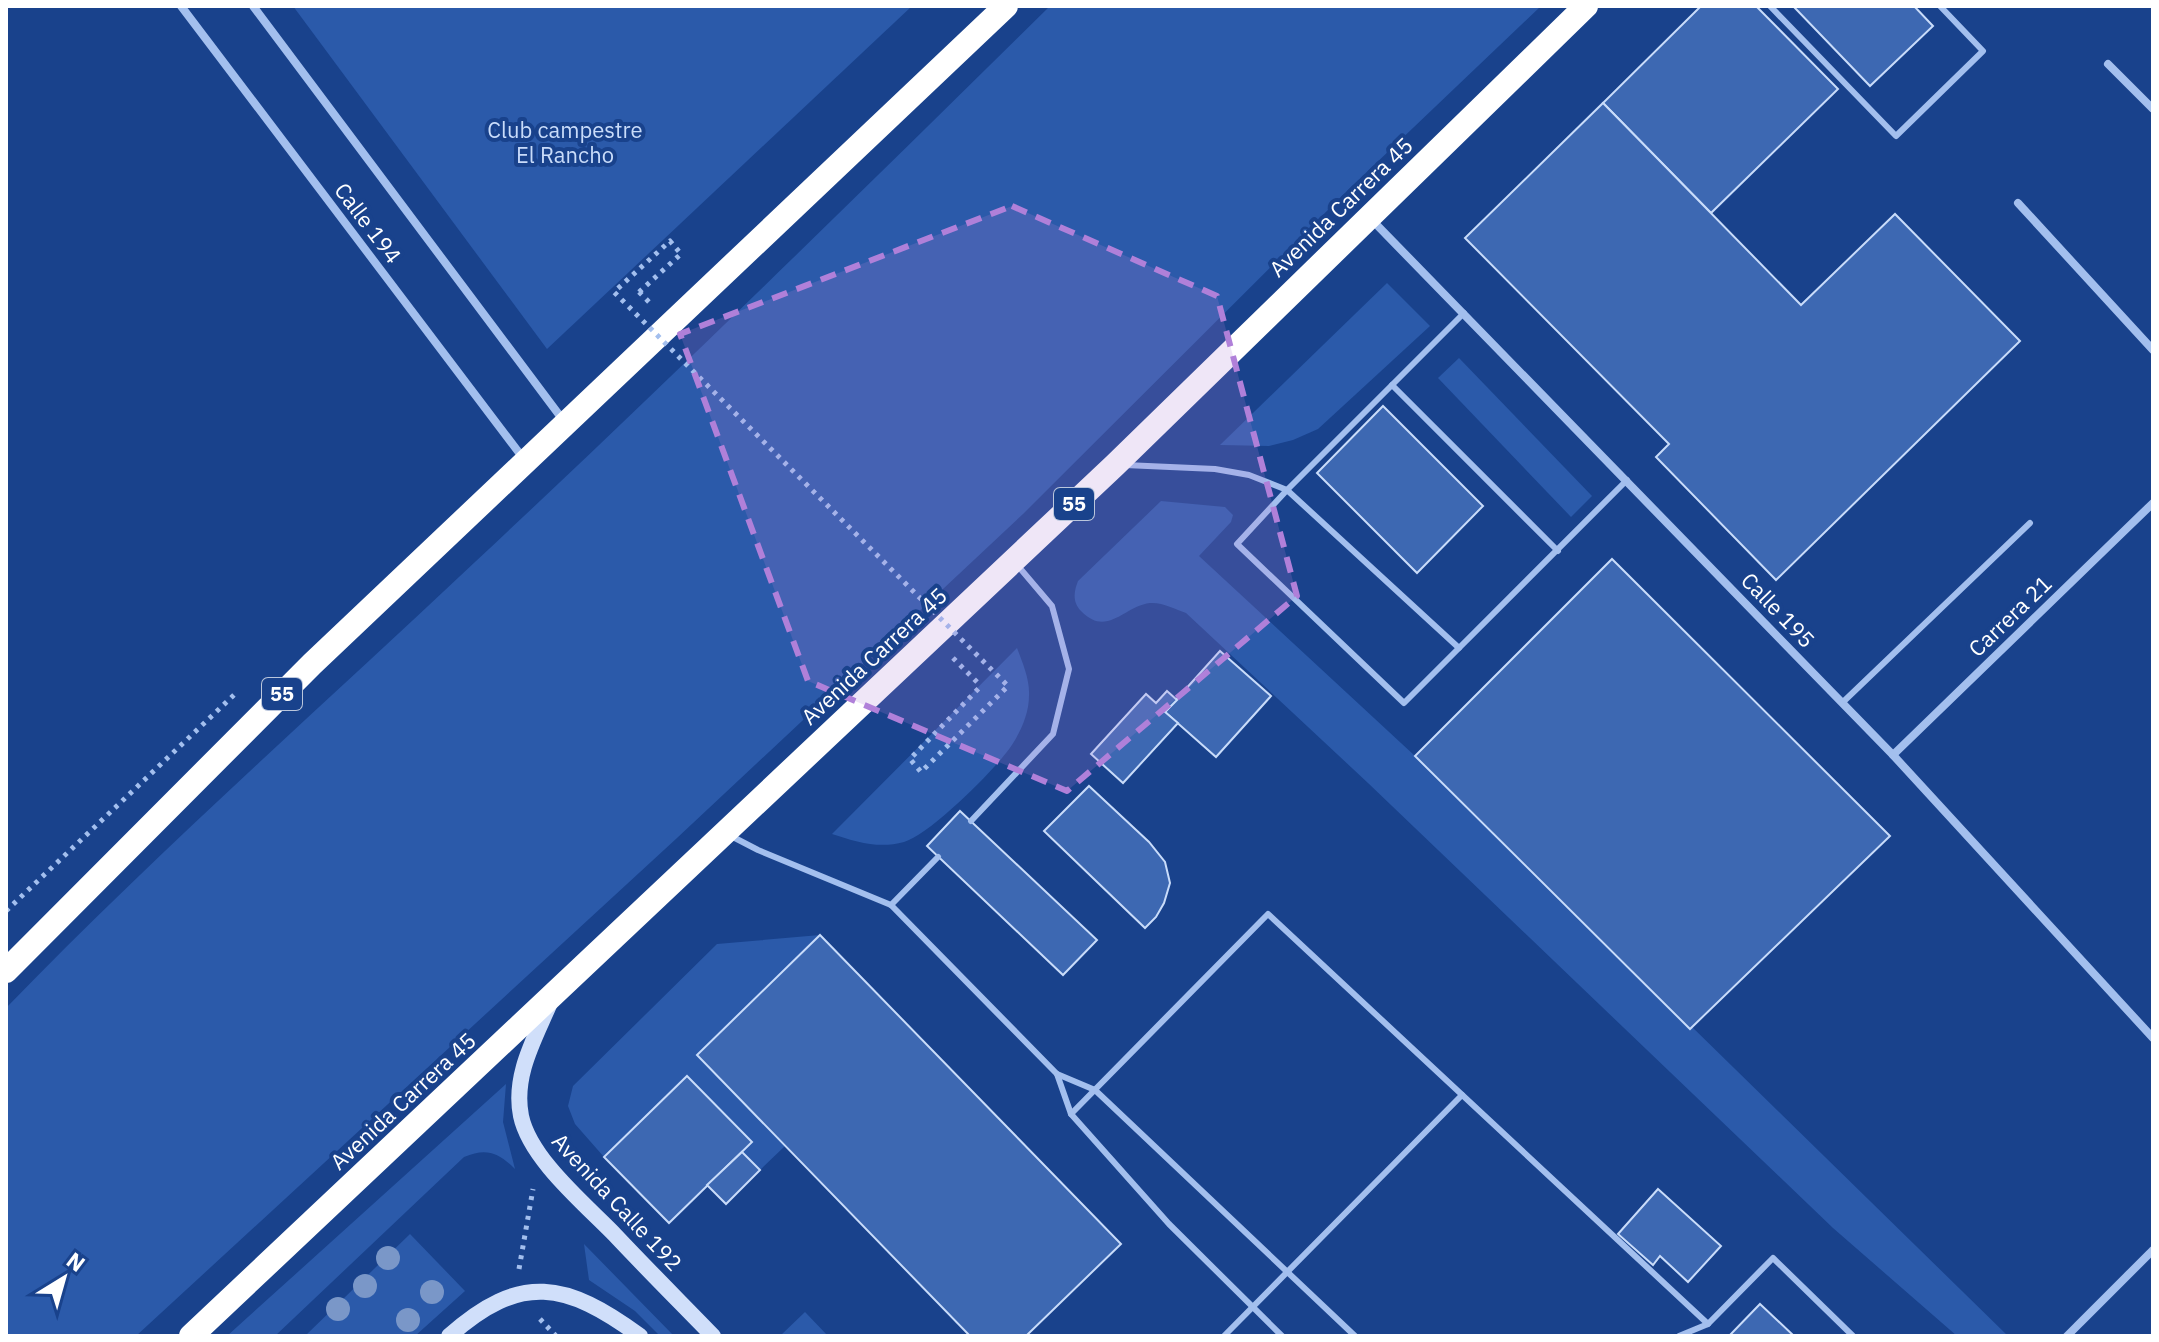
<svg xmlns="http://www.w3.org/2000/svg" width="2159" height="1342" font-family="'IBM Plex Sans',sans-serif">
  <rect width="100%" height="100%" fill="#19428c"/>
  <g fill="#2b5aaa">
    <polygon points="293,6 912,6 547,349"/>
    <path d="M1050,6H1541L1350,188L1023,514L677,838L136,1336H6V1008C156,853 318,710 475,562C670,380 860,193 1050,6Z"/>
    <polygon points="1387,283 1430,326 1318,429 1293,440 1269,446 1220,445"/>
    <polygon points="1459,358 1592,496 1571,517 1438,378"/>
    <path d="M1161,501L1225,507L1233,515L1231,522L1199,556L1415,756L2008,1336H1957L1833,1228L1368,783L1186,613C1175,609 1162,602 1150,603C1124,606 1107,638 1081,611C1072,602 1074,591 1078,581Z"/>
    <path d="M1017,648C1023,664 1030,680 1029,696C1029,716 1018,738 1006,753C990,774 929,835 904,842C879,849 856,842 832,834Z"/>
    <polygon points="820,935 697,1055 785,1146 760,1170 742,1152 751,1142 687,1077 604,1157 575,1124 568,1106 573,1086 717,944"/>
    <path d="M506,1084L503,1122L515,1169C498,1152 486,1148 464,1157L275,1336H227Z"/>
    <polygon points="410,1234 465,1291 415,1336 305,1336"/>
    <polygon points="584,1244 674,1336 660,1336 635,1311 589,1280"/>
    <polygon points="805,1312 828,1336 780,1336"/>
  </g>
  <g fill="#3d68b2" stroke="#c9dcfa" stroke-width="2">
    <polygon points="1701,6 1756,6 1838,89 1711,213 1603,103"/>
    <polygon points="1793,6 1914,6 1933,26 1870,86"/>
    <polygon points="1603,103 1801,305 1895,214 2020,341 1776,580 1656,457 1669,444 1465,238"/>
    <polygon points="1383,406 1483,506 1417,573 1317,473"/>
    <polygon points="1612,559 1890,836 1690,1029 1415,756"/>
    <polygon points="1220,651 1271,696 1216,757 1165,712"/>
    <polygon points="1167,691 1177,700 1165,712 1178,723 1123,783 1091,754 1146,694 1156,703"/>
    <polygon points="1089,786 1149,842 1165,862 1170,883 1164,903 1156,917 1145,928 1044,831"/>
    <polygon points="960,811 1097,940 1063,975 927,846"/>
    <polygon points="820,935 1121,1244 1026,1336 970,1336 697,1055"/>
    <polygon points="687,1076 752,1142 669,1223 604,1157"/>
    <polygon points="742,1152 760,1170 726,1204 707,1185"/>
    <polygon points="1658,1189 1721,1246 1688,1282 1660,1256 1653,1265 1618,1234"/>
    <polygon points="1760,1304 1794,1336 1729,1336"/>
  </g>
  <g fill="none" stroke-linecap="round" stroke-linejoin="round">
    <g stroke="#a3bfee" stroke-width="5" stroke-dasharray="4 6" stroke-linecap="butt">
      <polyline points="639,292 650,303"/>
      <polyline points="953,658 981,686"/>
      <polyline points="6,911 235,694"/>
      <polyline points="519,1269 533,1189"/>
      <polyline points="540,1319 556,1336"/>
    </g>
    <g stroke="#a3bfee" stroke-width="6">
      <polyline points="1770,6 1896,136 1983,51 1940,6"/>
      <polyline points="1392,385 1558,551"/>
      <polyline points="1125,465 1215,469 1249,475 1287,490 1459,648 1627,480"/>
      <polyline points="1459,648 1404,703 1237,544 1287,490 1464,313"/>
      <polyline points="1842,703 2030,523"/>
      <polyline points="971,821 1053,734 1069,669 1052,606 1018,566"/>
      <polyline points="731,836 758,850 891,905 1057,1074 1095,1090 1355,1336"/>
      <polyline points="891,905 938,857"/>
      <polyline points="1057,1074 1071,1114 1169,1224 1282,1336"/>
      <polyline points="1071,1114 1268,914 1708,1324"/>
      <polyline points="1224,1336 1462,1095"/>
      <polyline points="1679,1336 1708,1324 1773,1258 1853,1336"/>
    </g>
    <g stroke="#a3bfee" stroke-width="8">
      <polyline points="181,6 523,458"/>
      <polyline points="253,6 563,420"/>
      <polyline points="2108,64 2153,109"/>
      <polyline points="2018,203 2153,350"/>
      <polyline points="1372,220 1893,755 2153,1038"/>
      <polyline points="1893,755 2153,503"/>
      <polyline points="2067,1336 2153,1250"/>
    </g>
    <g stroke="#d0dffa" stroke-width="16">
      <path d="M549,1005C534,1040 513,1076 521,1116C530,1159 585,1204 615,1235C647,1269 680,1302 713,1336"/>
      <path d="M449,1336C521,1272 566,1282 640,1336"/>
    </g>
    <g stroke="#fff" stroke-width="24">
      <polyline points="6,971 312,664 1006,6"/>
      <polyline points="191,1336 1115,465 1586,6"/>
    </g>
    <polyline stroke="#a3bfee" stroke-width="5" stroke-dasharray="4 6" stroke-linecap="butt" points="639,292 681,254 670,241 614,292 1008,686 921,772 910,759 981,686"/>
  </g>
  <g fill="#7a97c8">
    <circle cx="388" cy="1258" r="12"/>
    <circle cx="365" cy="1286" r="12"/>
    <circle cx="432" cy="1292" r="12"/>
    <circle cx="338" cy="1309" r="12"/>
    <circle cx="408" cy="1320" r="12"/>
  </g>
  <path fill="#b080d9" fill-opacity="0.2" stroke="#b080d9" stroke-width="6" stroke-dasharray="16 10" stroke-linejoin="round" d="M1012,206L1217,296L1297,596L1067,791L808,681L680,334Z"/>
  <g text-anchor="middle" stroke-width="8" stroke-linejoin="round" paint-order="stroke">
    <g fill="#19428c" stroke="#bac6dc" stroke-width="2">
      <rect x="1054" y="488" width="40" height="32" rx="6"/>
      <rect x="262" y="678" width="40" height="32" rx="6"/>
    </g>
    <g font-size="20" font-weight="bold" fill="#fff">
      <text x="1074" y="511">55</text>
      <text x="282" y="701">55</text>
    </g>
    <g font-size="22" fill="#c9dcfa" stroke="#19428c">
      <text x="565" y="138">Club campestre<tspan x="565" dy="25">El Rancho</tspan></text>
    </g>
    <g font-size="22" fill="#fff" stroke="#19428c">
      <text transform="translate(1341 207) rotate(-44)" y="8">Avenida Carrera 45</text>
      <text transform="translate(368 223) rotate(53)" y="8">Calle 194</text>
      <text transform="translate(1778 610) rotate(46)" y="8">Calle 195</text>
      <text transform="translate(2010 616) rotate(-44)" y="8">Carrera 21</text>
      <text transform="translate(874 656) rotate(-43)" y="8">Avenida Carrera 45</text>
      <text transform="translate(403 1101) rotate(-43)" y="8">Avenida Carrera 45</text>
      <text transform="translate(617 1202) rotate(47)" y="8">Avenida Calle 192</text>
    </g>
  </g>
  <rect width="2159" height="1342" fill="none" stroke="#ffffff" stroke-width="16"/>
  <g transform="translate(64 1278) rotate(37)" stroke="#19428c" stroke-width="6" paint-order="stroke">
  <path d="M0-6L14 30L0 20L-14 30Z" fill="#ffffff"/>
  <text y="-12" font-size="22" font-weight="bold" text-anchor="middle" fill="#ffffff">N</text>
  </g>
</svg>
